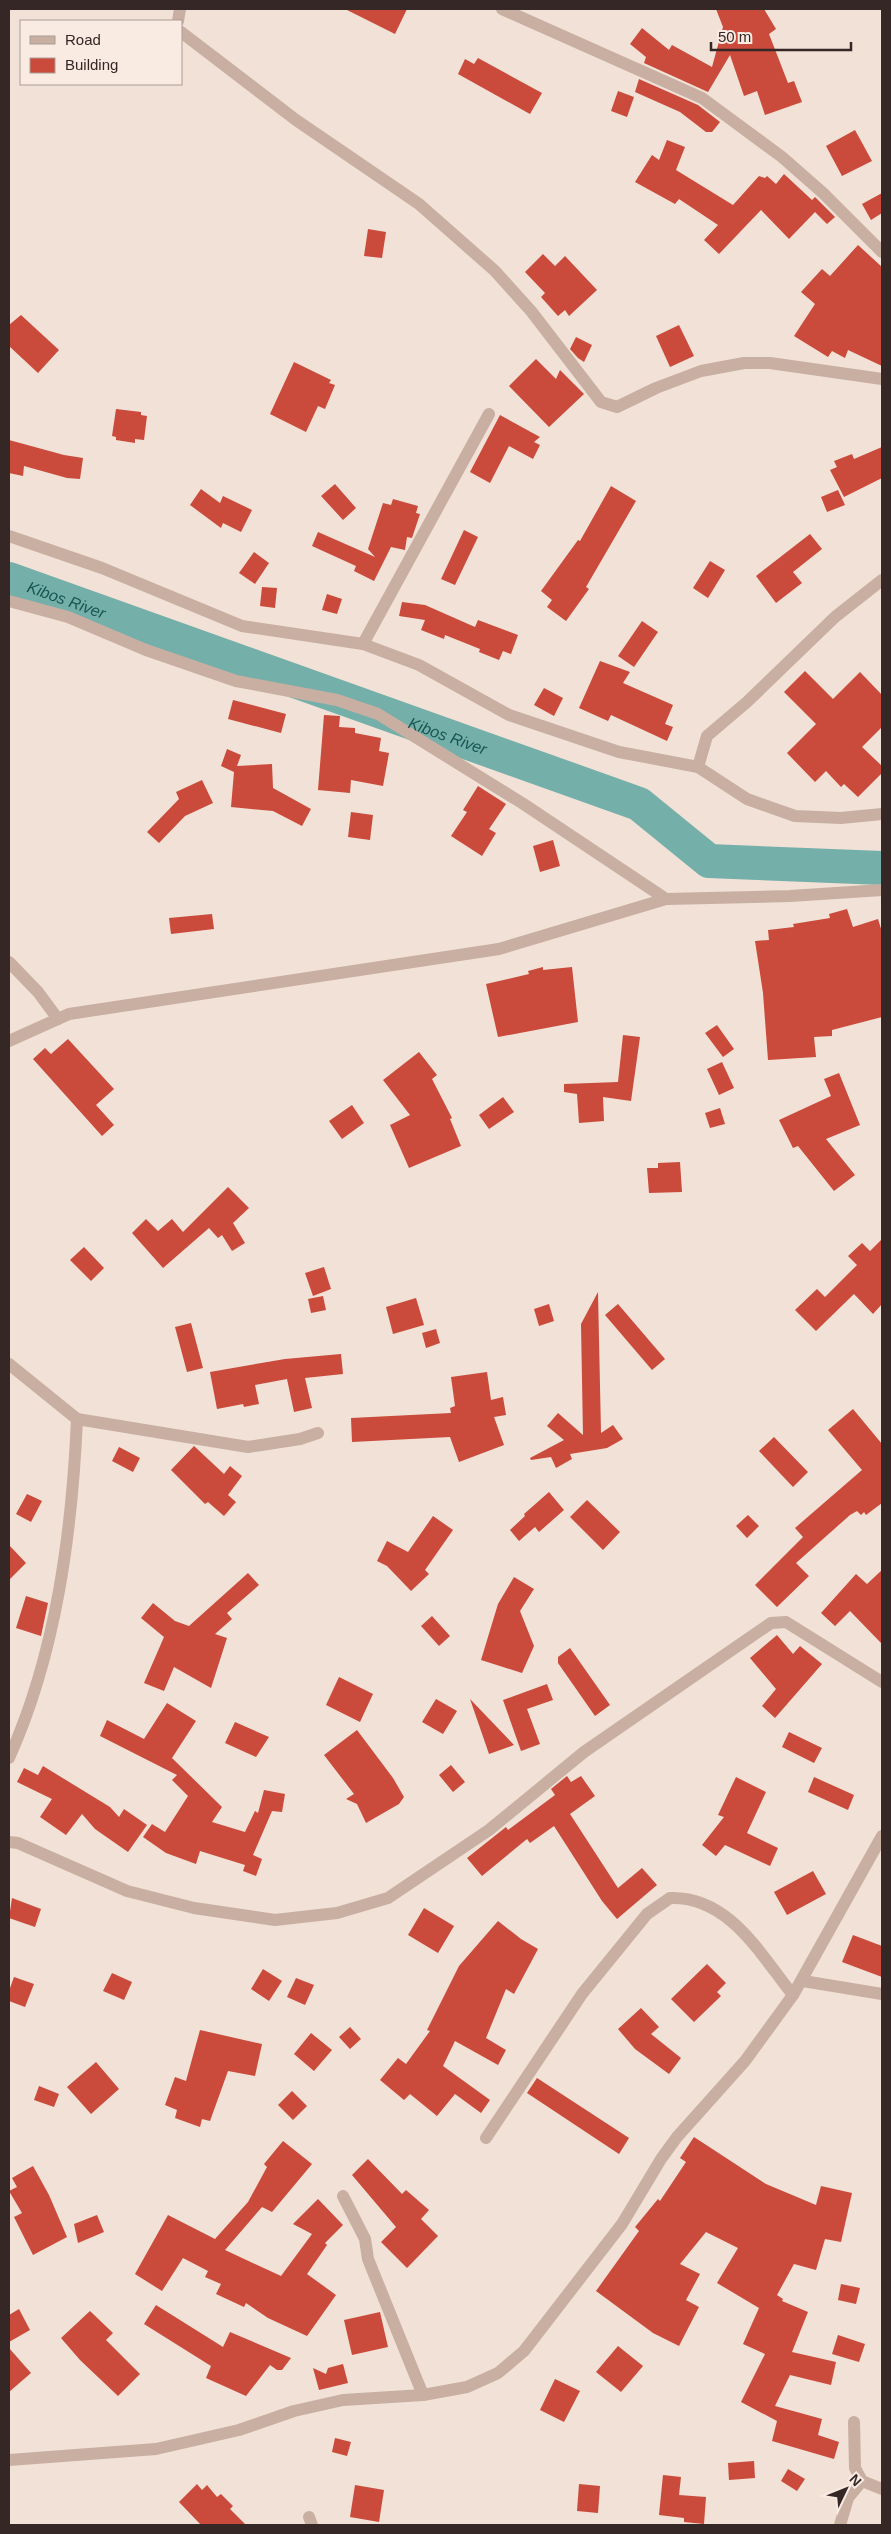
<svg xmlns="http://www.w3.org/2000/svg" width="891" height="2534" font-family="Helvetica,sans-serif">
  <rect width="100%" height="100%" fill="#f1e1d6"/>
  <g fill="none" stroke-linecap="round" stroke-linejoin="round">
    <path stroke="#74afaa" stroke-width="34" id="s1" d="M9,579L639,804L709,861L882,868"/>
  </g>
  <g fill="#ca4a3b">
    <polygon points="345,9 407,9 395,34"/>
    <polygon points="716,9 764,9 776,29 769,34 788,83 794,81 802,102 765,115 757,91 744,96 730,55 708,92 644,63 646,57 630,44 642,28 669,50 672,45 712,67 723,27"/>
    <polygon points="478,58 542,93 530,114 458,74 465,59 474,64"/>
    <polygon points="639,79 698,105 720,122 712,132 706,132 680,112 635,92"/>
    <polygon points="618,91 634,97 627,117 611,111"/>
    <polygon points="855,130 872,161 842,176 826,146"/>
    <polygon points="667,140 685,147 676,170 733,205 759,176 765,178 767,176 776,184 784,174 812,200 815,197 835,217 827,224 815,212 789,239 761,210 719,254 704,240 718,225 679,199 675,204 635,182 652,155 659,160"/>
    <polygon points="882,193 882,213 871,220 862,204"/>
    <polygon points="368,229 386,232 382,258 364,256"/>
    <polygon points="858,245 882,267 882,366 848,350 845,358 832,351 828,357 794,336 815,304 801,292 822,269 830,276"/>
    <polygon points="543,254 555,266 565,256 597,290 569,316 565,310 558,316 541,297 545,293 525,272"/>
    <polygon points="21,315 59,350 38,373 9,346 9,325"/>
    <polygon points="679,325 694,356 670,367 656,336"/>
    <polygon points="576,337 592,345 584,362 578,358 570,349"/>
    <polygon points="536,359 556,379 560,370 584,394 549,427 509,386"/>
    <polygon points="294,362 331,380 329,383 335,385 325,409 318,406 306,432 270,414"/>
    <polygon points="116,409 141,412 141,415 147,416 144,440 135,439 135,443 116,440 116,437 112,436"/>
    <polygon points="500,415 540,437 534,442 540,445 533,459 509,446 490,483 470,472"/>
    <polygon points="9,440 64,455 83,458 80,479 67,478 24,466 23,476 9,473"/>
    <polygon points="882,447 882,478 844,497 830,470 837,467 834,461 852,454 854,459"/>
    <polygon points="335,484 356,508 343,520 321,496"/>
    <polygon points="611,486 636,501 586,587 589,589 566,621 547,607 552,600 541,591 578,540 580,541"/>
    <polygon points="201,489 220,503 223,496 252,510 241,532 223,523 221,528 190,505"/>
    <polygon points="838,490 845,505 827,512 821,497"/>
    <polygon points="393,499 418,506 416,513 420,514 412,538 407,537 405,550 391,547 374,581 354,571 356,566 312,546 318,532 375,557 368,549 383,503 391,505"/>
    <polygon points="464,530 478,537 455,585 441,579"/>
    <polygon points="810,534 822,549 793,572 802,583 776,603 756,576"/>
    <polygon points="254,552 269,563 255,584 239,573"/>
    <polygon points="710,561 725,570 708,598 693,588"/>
    <polygon points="262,587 277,588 275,608 260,606"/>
    <polygon points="327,594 342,599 337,614 322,610"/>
    <polygon points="402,602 425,605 475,627 478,620 518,635 511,654 503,651 499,660 479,652 480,649 445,635 444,639 421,630 425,620 399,616"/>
    <polygon points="642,621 658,632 634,667 618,656"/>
    <polygon points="600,661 630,672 623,683 673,705 665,724 673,727 667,741 611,715 608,721 579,708"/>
    <polygon points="805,671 833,699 860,672 882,695 882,727 862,747 882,766 882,773 858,797 844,784 841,787 826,771 815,782 787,753 816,724 784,692"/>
    <polygon points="544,688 563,698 554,716 534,705"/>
    <polygon points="233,700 286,714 281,733 228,719"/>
    <polygon points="324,715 340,716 339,727 355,728 355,733 381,738 379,751 389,753 383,786 351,780 350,793 318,790"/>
    <polygon points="227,749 241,755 237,766 272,764 273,788 311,809 302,826 273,811 231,807 234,772 221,766"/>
    <polygon points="202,780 213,803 185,816 159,843 147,832 179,799 176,792"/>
    <polygon points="478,786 506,804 489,829 496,833 482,856 451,836 467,812 463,810"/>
    <polygon points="351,812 373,815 370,840 348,837"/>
    <polygon points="553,840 560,866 540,872 533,846"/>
    <polygon points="847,909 853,927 878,919 882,932 882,1017 832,1030 832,1036 814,1037 816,1057 768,1060 763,993 755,941 769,940 768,930 794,927 793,924 830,918 829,914"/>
    <polygon points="212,914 214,929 171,934 169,918"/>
    <polygon points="543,967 543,970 572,967 578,1022 498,1037 486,984 529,974 528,971"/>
    <polygon points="717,1025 734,1049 723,1057 705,1033"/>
    <polygon points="623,1035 640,1037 631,1101 603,1097 604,1121 579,1123 577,1094 564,1092 564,1084 618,1082"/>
    <polygon points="68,1039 114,1089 96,1105 114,1125 102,1136 33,1059 45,1048 51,1054"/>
    <polygon points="419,1052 437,1075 432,1079 452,1118 450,1119 461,1146 409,1168 390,1125 410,1115 383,1080"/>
    <polygon points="722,1062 734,1088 719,1095 707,1069"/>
    <polygon points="839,1073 860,1125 826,1139 855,1175 834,1191 798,1146 793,1148 779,1120 831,1096 824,1079"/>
    <polygon points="503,1097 514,1112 489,1129 479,1115"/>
    <polygon points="352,1105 364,1123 342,1139 329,1121"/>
    <polygon points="720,1108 725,1124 710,1128 705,1113"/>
    <polygon points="680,1162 682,1192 649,1193 647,1168 658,1168 658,1163"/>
    <polygon points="228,1187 249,1208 233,1223 245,1243 232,1251 222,1235 218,1238 209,1228 163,1268 132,1233 146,1219 158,1231 172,1219 183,1232"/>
    <polygon points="882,1239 882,1304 873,1314 854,1294 816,1331 795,1310 817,1289 825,1297 857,1265 848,1256 862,1243 870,1251"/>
    <polygon points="84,1247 104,1268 91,1281 70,1260"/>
    <polygon points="324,1267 331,1289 313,1296 305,1273"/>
    <polygon points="598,1292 601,1433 613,1425 623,1439 607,1448 570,1454 572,1459 556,1468 551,1457 531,1460 530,1458 564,1440 547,1426 558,1413 583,1435 581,1324"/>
    <polygon points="323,1296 326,1310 311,1313 308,1299"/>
    <polygon points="416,1298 424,1325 393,1334 386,1307"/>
    <polygon points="549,1304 554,1321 539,1326 534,1309"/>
    <polygon points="618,1304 665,1359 652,1370 605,1315"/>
    <polygon points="191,1323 203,1368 187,1372 175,1327"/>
    <polygon points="436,1329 440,1343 426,1348 422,1333"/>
    <polygon points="341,1354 343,1374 305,1378 312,1408 294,1412 287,1379 255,1385 259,1404 244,1407 243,1404 217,1409 210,1372 285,1359"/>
    <polygon points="487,1372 491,1400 503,1397 506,1415 494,1417 504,1445 459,1462 450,1437 352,1442 351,1418 451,1413 450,1408 455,1406 451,1377"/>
    <polygon points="853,1409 882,1444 882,1503 866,1515 864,1512 861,1515 857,1511 850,1515 796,1563 809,1576 777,1607 755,1585 803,1537 795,1528 862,1470 828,1430"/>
    <polygon points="774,1437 808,1472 793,1487 759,1451"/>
    <polygon points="194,1446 224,1474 230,1466 242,1476 228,1495 236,1502 224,1516 208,1502 205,1504 171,1470"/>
    <polygon points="119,1447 140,1458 133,1472 112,1461"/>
    <polygon points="549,1492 564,1510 539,1532 535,1527 519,1541 510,1530 525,1516 524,1514"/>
    <polygon points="27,1494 42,1501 31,1522 16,1514"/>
    <polygon points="587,1500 620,1532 603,1550 570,1517"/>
    <polygon points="748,1515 759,1526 747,1538 736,1526"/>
    <polygon points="433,1516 453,1530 425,1570 429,1574 411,1591 387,1566 377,1561 387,1541 408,1552"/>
    <polygon points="9,1545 26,1563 9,1580"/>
    <polygon points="882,1570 882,1644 850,1611 835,1626 821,1613 856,1574 867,1584"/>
    <polygon points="248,1573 259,1585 227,1613 232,1619 215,1634 227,1638 211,1688 174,1667 164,1691 144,1683 164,1637 141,1618 153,1603 175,1621 189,1626"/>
    <polygon points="514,1577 534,1589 520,1611 534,1646 522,1673 481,1660 498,1604"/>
    <polygon points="26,1596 48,1603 41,1636 16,1628"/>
    <polygon points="432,1616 450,1636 439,1646 421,1626"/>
    <polygon points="777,1635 793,1654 800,1646 822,1664 775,1718 762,1706 776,1689 750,1658"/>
    <polygon points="570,1648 610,1705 595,1716 558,1663 558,1657"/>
    <polygon points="339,1677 373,1694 360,1722 326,1705"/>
    <polygon points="547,1684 553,1700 527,1709 540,1744 521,1751 503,1700"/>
    <polygon points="436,1699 457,1711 443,1734 422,1722"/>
    <polygon points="470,1699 514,1745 489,1754"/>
    <polygon points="167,1703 196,1721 172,1758 222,1807 212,1822 245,1832 255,1811 258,1813 264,1790 285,1794 282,1812 272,1811 253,1855 262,1859 256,1876 243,1871 245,1865 200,1851 196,1864 166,1853 143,1837 152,1824 165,1832 188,1796 172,1780 177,1775 100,1736 107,1720 144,1739"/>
    <polygon points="235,1722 269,1737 256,1757 225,1743"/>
    <polygon points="357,1730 393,1778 404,1797 399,1804 366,1823 357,1804 346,1799 354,1794 324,1755"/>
    <polygon points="789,1732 822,1748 814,1763 782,1747"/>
    <polygon points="451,1765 465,1782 453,1792 439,1775"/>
    <polygon points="43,1766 110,1807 119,1817 124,1809 147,1825 128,1852 95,1829 82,1814 66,1835 40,1817 52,1799 17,1782 24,1768 38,1775"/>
    <polygon points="567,1776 571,1782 581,1776 595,1796 570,1814 618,1888 642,1868 657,1885 617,1919 602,1901 554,1826 530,1843 527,1839 482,1876 467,1858 506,1827 508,1830 555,1795 551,1789"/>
    <polygon points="736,1777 766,1792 747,1833 778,1848 770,1866 725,1845 716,1856 702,1845 724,1817 718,1815"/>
    <polygon points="814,1777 854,1795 848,1810 808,1792"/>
    <polygon points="813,1871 826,1894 787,1915 774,1892"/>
    <polygon points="12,1898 41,1909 35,1927 9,1918"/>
    <polygon points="424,1908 454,1926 438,1953 408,1935"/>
    <polygon points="498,1921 521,1939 538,1949 514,1994 506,1989 486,2038 506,2050 498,2065 455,2041 443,2066 490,2100 481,2113 455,2094 437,2116 410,2094 404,2100 380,2080 398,2058 406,2064 430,2031 427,2030 459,1966"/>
    <polygon points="853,1935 882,1946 882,1977 842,1962"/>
    <polygon points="707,1964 726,1983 717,1992 721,1996 694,2022 671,1999"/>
    <polygon points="263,1969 282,1981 269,2001 251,1989"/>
    <polygon points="112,1973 132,1982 124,2000 103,1991"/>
    <polygon points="14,1977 34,1984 25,2007 9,2001 9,1991"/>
    <polygon points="296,1978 314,1985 305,2005 287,1997"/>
    <polygon points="641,2008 659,2027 651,2034 681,2058 669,2074 635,2049 618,2029"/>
    <polygon points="350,2027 361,2039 350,2049 339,2037"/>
    <polygon points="200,2030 262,2044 255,2076 228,2071 210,2121 202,2119 200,2127 175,2118 177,2110 165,2105 175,2077 186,2081"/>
    <polygon points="311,2033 332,2050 314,2071 294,2054"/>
    <polygon points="96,2062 119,2089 91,2114 67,2087"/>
    <polygon points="537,2078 629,2138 619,2154 527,2093"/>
    <polygon points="39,2086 59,2094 54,2107 34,2100"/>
    <polygon points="292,2091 307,2106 293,2120 278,2105"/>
    <polygon points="694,2137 766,2184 816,2205 821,2186 852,2193 841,2242 825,2239 816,2270 794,2264 777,2295 783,2299 782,2301 808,2312 792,2352 836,2362 831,2385 790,2375 775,2406 822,2419 818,2435 839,2442 834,2459 772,2441 777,2421 741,2402 765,2354 743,2344 759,2308 717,2283 738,2248 706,2232 680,2264 700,2274 686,2300 699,2307 679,2346 653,2333 596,2291 639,2231 635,2227 658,2199 660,2201 686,2162 680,2158"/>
    <polygon points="283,2141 312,2164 272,2212 262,2207 225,2250 281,2276 312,2234 293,2224 318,2199 343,2225 325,2243 327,2245 307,2274 336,2295 307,2336 268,2318 246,2303 244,2307 216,2294 221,2284 205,2277 208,2271 183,2258 162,2291 135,2274 168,2215 215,2239 248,2202 267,2167 264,2164"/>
    <polygon points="368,2159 402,2194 406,2190 429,2210 421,2219 438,2236 407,2268 381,2242 396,2227 352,2175"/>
    <polygon points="33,2166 49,2195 67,2237 33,2255 14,2217 22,2213 9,2191 17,2187 12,2178"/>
    <polygon points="97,2215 104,2232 78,2243 74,2224"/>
    <polygon points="841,2284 860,2288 856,2304 838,2300"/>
    <polygon points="156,2305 223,2347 230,2332 291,2358 282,2370 277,2370 270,2365 246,2396 206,2378 211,2366 144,2324"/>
    <polygon points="19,2309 30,2330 9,2342 9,2315"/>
    <polygon points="90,2311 113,2333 106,2340 140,2374 118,2396 80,2360 61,2338"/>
    <polygon points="380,2312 388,2347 352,2355 344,2320"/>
    <polygon points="838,2335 865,2344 859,2362 832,2354"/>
    <polygon points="618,2346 643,2366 621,2392 596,2372"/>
    <polygon points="9,2348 31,2373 9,2392"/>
    <polygon points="343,2364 348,2383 319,2390 313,2368 326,2374 328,2368"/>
    <polygon points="555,2379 580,2391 564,2422 540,2410"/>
    <polygon points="335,2438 351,2442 347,2456 332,2452"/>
    <polygon points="754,2461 755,2478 729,2480 728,2463"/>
    <polygon points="788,2469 805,2479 797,2491 781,2481"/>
    <polygon points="663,2475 681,2477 679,2495 706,2497 704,2524 684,2522 684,2518 659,2515"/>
    <polygon points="197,2484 202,2490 207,2485 217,2497 221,2494 233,2506 230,2509 246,2525 201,2525 179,2502"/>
    <polygon points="579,2484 600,2486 598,2513 577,2511"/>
    <polygon points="355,2485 384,2490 379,2522 350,2517"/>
  </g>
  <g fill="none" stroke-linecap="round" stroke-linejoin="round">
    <g stroke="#c9aea2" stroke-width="12">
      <polyline points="502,9 702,98 782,157 823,193 882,252"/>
      <polyline points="178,21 180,9"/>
      <polyline points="181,32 296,120 419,204 495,271 531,311 601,402 617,407 656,388 701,371 744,363 770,363 882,379"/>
      <polyline points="9,536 102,568 242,626 363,644 419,665 509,715 619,752 698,767 747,799 795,816 841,818 882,814"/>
      <polyline points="9,601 68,617 146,650 236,681 337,700 378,714 522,803 666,899"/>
      <polyline points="363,644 489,414"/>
      <polyline points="698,767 707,736 747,702 835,617 882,580"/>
      <polyline points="9,962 38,992 58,1019"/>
      <polyline points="9,1041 69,1014 499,949 666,899 790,896 882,890"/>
      <path d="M9,1364L77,1419C72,1533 56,1654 9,1758"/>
      <polyline points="77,1419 248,1447 300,1439 318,1433"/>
      <polyline points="9,1842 18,1843 127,1891 194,1908 275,1920 337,1913 388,1898 489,1830 584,1752 771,1623 786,1622 882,1682"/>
      <polyline points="803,1981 882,1994"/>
      <path d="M486,2138L582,1994L647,1914L670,1898C729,1896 760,1954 793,1995"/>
      <polyline points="343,2196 365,2239 368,2259 423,2395"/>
      <polyline points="854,2422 855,2468 862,2481 882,2489"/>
      <polyline points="9,2460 156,2449 239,2430 294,2411 343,2400 423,2395 467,2387 498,2373 524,2351 622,2224 661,2159 677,2137 745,2061 793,1995 882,1836"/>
      <polyline points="309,2517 312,2525"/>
      <polyline points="840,2525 848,2498 862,2481"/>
    </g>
  </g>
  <g text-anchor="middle" stroke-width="4" stroke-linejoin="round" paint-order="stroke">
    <g font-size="16" font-style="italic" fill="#195652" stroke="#f9ebe2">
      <text dy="6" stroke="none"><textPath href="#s1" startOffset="61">Kibos River</textPath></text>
      <text dy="6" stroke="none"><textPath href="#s1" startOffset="466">Kibos River</textPath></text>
    </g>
  </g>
  <rect width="891" height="2534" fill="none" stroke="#342725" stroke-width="20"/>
  <rect x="20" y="20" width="162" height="65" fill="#f9ebe2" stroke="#aa9d96"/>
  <rect x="30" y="36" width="25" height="8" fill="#c9aea2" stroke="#aa9d96"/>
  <text x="65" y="45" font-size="15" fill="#342725">Road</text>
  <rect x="30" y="58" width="25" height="15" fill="#ca4a3b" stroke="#aa9d96"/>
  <text x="65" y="70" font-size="15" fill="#342725">Building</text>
  <g transform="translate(846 2489) rotate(47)" stroke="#f9ebe2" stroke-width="4" paint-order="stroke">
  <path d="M0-4L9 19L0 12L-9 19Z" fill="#342725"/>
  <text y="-8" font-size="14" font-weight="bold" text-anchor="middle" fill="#342725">N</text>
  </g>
  <path d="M711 42v8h140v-8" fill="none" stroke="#342725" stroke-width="2.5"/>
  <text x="718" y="42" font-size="15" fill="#342725" stroke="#f9ebe2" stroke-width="4" paint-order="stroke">50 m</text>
</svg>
